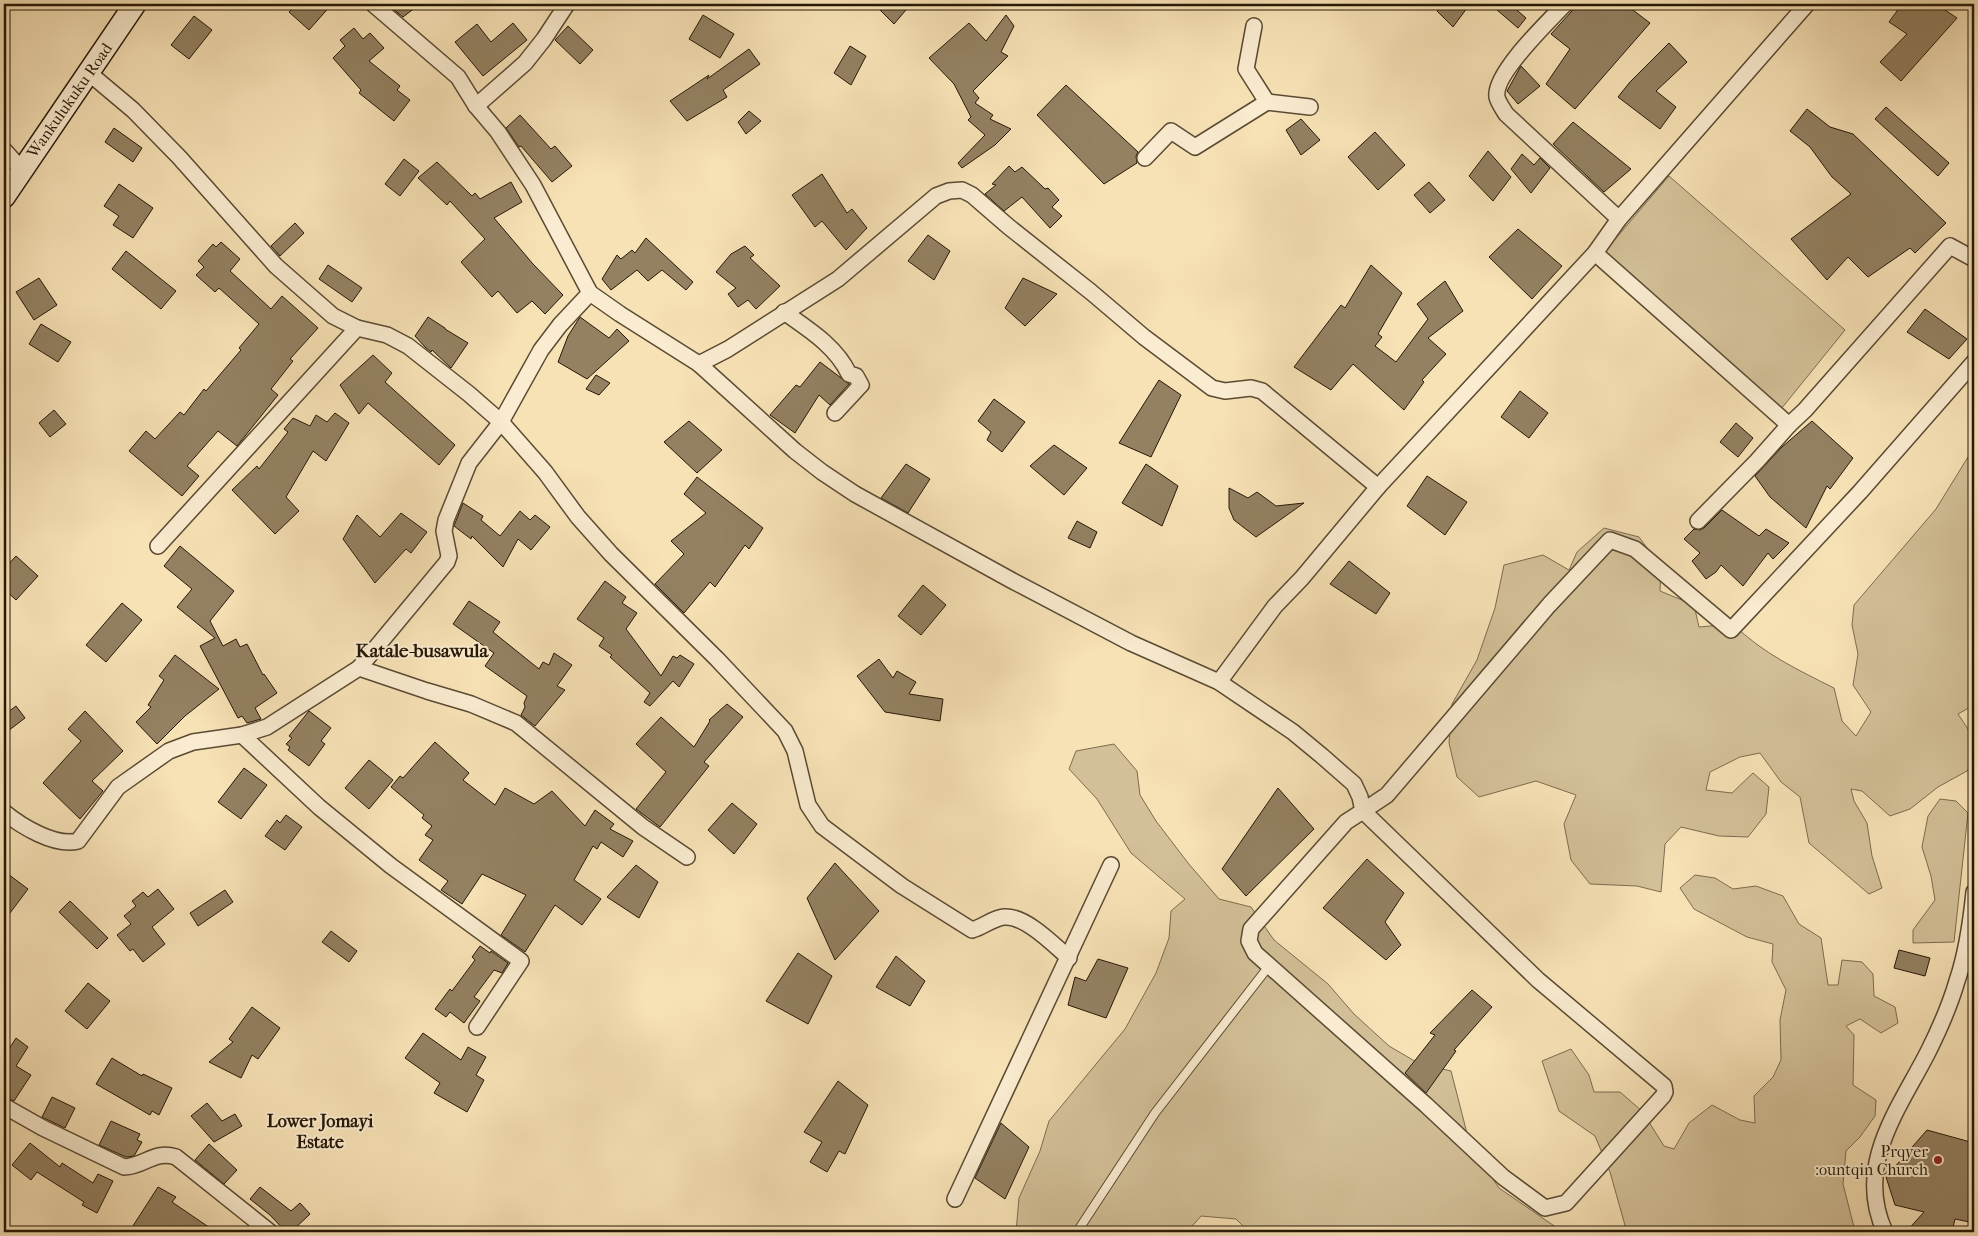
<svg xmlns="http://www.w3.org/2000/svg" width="1978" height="1236" font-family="'IM FELL French Canon',serif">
  <rect width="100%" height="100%" fill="#f7e2b6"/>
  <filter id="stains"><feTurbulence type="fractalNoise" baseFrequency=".004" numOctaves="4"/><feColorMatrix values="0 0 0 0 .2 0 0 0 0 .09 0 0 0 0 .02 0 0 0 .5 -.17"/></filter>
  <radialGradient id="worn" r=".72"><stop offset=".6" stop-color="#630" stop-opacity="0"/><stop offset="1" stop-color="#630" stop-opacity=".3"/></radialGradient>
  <g fill="#d3c098" stroke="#7c6c4f">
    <polygon points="1669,176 1845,330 1781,409 1605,251"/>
    <path d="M1974,455V705L1958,714L1974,738V759L1967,771L1938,787L1910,809L1890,816L1862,791L1851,789L1854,801L1867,823L1872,856L1882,888L1869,894L1809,843L1800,797L1781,782L1760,753L1740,757L1710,772L1706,790L1732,793L1753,773L1769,787L1766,814L1748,837L1719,836L1681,827L1665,844L1661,892L1637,886L1590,884L1571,860L1564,824L1576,795L1536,781L1479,797L1457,777L1449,743L1452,704L1477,660L1495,608L1504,565L1543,555L1569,570L1577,552L1604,528L1639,537L1661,567L1660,591L1694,605L1699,627L1733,624C1762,653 1798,670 1834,688L1842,721L1856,736L1871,712L1853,685L1858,654L1852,625L1854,605L1936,509L1968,457Z"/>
    <polygon points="1114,744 1137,771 1140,795 1156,821 1188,863 1219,899 1251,907 1274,940 1328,984 1354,1014 1389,1046 1418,1063 1451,1071 1470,1145 1499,1188 1563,1232 1249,1232 1236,1219 1201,1216 1187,1232 1016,1232 1019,1198 1040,1151 1049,1121 1125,1029 1156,973 1169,938 1171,911 1185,899 1131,853 1097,799 1069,769 1076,751"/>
    <polygon points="1940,799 1956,801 1968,813 1954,942 1913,943 1913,930 1935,900 1931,876 1922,847 1928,816"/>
    <polygon points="1695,875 1715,878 1733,889 1756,886 1783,896 1799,924 1821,938 1828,985 1838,985 1842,960 1862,962 1873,974 1874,996 1895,1007 1898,1023 1881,1033 1860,1019 1846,1026 1854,1035 1853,1085 1876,1100 1875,1116 1860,1137 1846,1151 1843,1184 1855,1231 1857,1232 1625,1232 1626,1229 1610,1172 1595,1136 1559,1111 1542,1061 1571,1049 1589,1075 1594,1092 1620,1092 1642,1111 1664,1146 1674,1149 1689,1123 1712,1105 1740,1120 1755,1123 1754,1096 1773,1077 1781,1060 1780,1020 1786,990 1772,962 1773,944 1747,937 1694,909 1680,888"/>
  </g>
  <g fill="#938162" stroke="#261806">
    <polygon points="297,4 332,4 309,30 289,12"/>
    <polygon points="387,4 420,4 403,17"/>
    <polygon points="874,4 911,4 894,24"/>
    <polygon points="1445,4 1470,4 1453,27 1437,11"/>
    <polygon points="1490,4 1510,4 1526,18 1518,28"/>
    <polygon points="1574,4 1625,4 1650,23 1575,109 1546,84 1570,49 1551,34 1572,11"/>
    <polygon points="1902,4 1936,4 1957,18 1901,81 1880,62 1907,34 1889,22"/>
    <polygon points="703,15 734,34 720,58 689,39"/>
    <polygon points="1006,15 1014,26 1001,52 1008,56 973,91 979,98 975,103 993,115 990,119 1011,129 995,145 962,168 958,163 985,135 968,120 971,117 954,84 929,58 969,23 986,41"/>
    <polygon points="194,16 212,30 189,59 171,45"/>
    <polygon points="513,23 527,40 483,76 455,42 477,24 491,42"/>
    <polygon points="568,26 593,50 580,64 555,40"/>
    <polygon points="354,28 363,39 370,33 384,48 369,61 400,86 397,90 410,100 394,121 359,93 361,90 333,58 345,46 340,40"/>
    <polygon points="1669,43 1687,62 1656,91 1676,107 1660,129 1618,97 1630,82"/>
    <polygon points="850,46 866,56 851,85 834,73"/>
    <polygon points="749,49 760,64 723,90 727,97 687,121 670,101 709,75 707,79"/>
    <polygon points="1521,66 1540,86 1518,104 1507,91"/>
    <polygon points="1066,85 1138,152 1136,156 1137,163 1104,184 1037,115"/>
    <polygon points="1886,107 1949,163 1938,176 1875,119"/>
    <polygon points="1807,109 1830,127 1853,134 1946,223 1915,253 1910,248 1868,277 1848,257 1827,280 1791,239 1851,194 1832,177 1810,147 1790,131"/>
    <polygon points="749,111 761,121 746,134 738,122"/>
    <polygon points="520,115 551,149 555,146 572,166 552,182 521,146 519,147 506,128"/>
    <polygon points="1301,119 1320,140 1301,155 1286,130"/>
    <polygon points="1573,122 1631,169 1604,192 1553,144"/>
    <polygon points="114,128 142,148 133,162 105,142"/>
    <polygon points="1375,132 1405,165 1378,190 1348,157"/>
    <polygon points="1488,151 1511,177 1493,201 1469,176"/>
    <polygon points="1522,154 1534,165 1540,158 1550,168 1531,193 1511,169"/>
    <polygon points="404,159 419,171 400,196 385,184"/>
    <polygon points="437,162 472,196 475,193 480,199 511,182 522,202 494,218 533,264 563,295 545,314 532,301 517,313 498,291 492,297 461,262 485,239 450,201 447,205 418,178"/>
    <polygon points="1009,166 1015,172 1022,167 1045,189 1048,188 1059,200 1052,207 1062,216 1050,228 1022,197 1004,211 985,194 996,185 992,184"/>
    <polygon points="822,174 847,213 852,209 867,228 846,250 822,221 815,227 792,195"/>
    <polygon points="1429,182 1445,200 1430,213 1414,195"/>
    <polygon points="119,184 153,208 133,238 113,225 119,216 104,206"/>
    <polygon points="295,223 304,233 280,256 271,246"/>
    <polygon points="1518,229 1562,266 1532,299 1489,257"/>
    <polygon points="928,235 950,251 934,280 908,261"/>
    <polygon points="646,238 693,282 686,290 662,270 648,281 637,270 611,290 602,279 617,255 621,259 632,250 635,253"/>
    <polygon points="221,242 240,259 230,271 271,309 282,296 318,328 290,359 293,361 271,389 278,395 237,446 218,431 187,466 199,476 182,496 129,451 146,431 155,439 180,412 184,415 204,389 206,391 241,350 239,348 259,324 219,288 215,292 196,275 204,267 198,261 213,244 216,247"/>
    <polygon points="745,246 754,255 750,258 780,286 756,309 748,300 738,307 728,294 736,288 716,272 731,254"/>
    <polygon points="126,251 176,291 161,309 112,269"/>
    <polygon points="328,265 362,288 352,302 319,279"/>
    <polygon points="1371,265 1402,293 1378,334 1382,337 1375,346 1396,362 1428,319 1417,304 1445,281 1463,311 1428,338 1446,354 1422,380 1424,382 1404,410 1353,364 1331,390 1294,367 1341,305 1345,308"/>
    <polygon points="39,278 57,305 34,320 16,292"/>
    <polygon points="1023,278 1057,294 1025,326 1005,308"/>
    <polygon points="1925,309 1967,339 1949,359 1907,332"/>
    <polygon points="428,317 445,328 445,329 468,343 451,368 432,350 431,352 425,347 415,336"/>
    <polygon points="580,317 609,338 617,329 629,341 587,379 558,362 568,336"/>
    <polygon points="41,324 71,342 58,362 29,344"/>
    <polygon points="373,355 392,373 385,382 455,445 439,465 368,403 359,414 340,385"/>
    <polygon points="820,362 849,384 830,405 819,395 795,433 770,415 796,385 800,387"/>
    <polygon points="596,375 610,383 599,395 586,389"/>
    <polygon points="1159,380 1181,395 1151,457 1119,443"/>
    <polygon points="1520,391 1548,413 1529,438 1501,417"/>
    <polygon points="994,399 1025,422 1002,452 987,440 991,432 978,421"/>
    <polygon points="54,410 66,424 50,437 39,423"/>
    <polygon points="335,413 349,423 326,461 313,451 286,497 299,511 275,534 232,490 257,466 259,469 288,432 284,429 293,418 310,426 316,415 327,422"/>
    <polygon points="689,421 722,450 697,473 664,442"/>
    <polygon points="1812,421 1853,458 1830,489 1827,486 1806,528 1770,497 1755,476 1782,447"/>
    <polygon points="1736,423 1753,438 1738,457 1720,442"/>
    <polygon points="1054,445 1087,468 1064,495 1030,466"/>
    <polygon points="906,464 930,479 908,513 881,498"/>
    <polygon points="1146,464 1178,486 1162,526 1122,503"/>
    <polygon points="1427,476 1467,502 1445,535 1407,506"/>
    <polygon points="697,477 763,528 749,549 745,545 715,587 710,582 684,613 655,584 684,554 671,541 706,513 684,494"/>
    <polygon points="1229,488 1248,498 1257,492 1276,506 1304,503 1256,537 1234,520 1229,508"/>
    <polygon points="463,503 483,516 481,520 500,536 520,511 530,520 535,515 550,527 531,550 518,539 503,567 472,536 471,539 454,526"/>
    <polygon points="1722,510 1759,536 1766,529 1789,543 1773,559 1768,553 1743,586 1721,565 1716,572 1706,579 1692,561 1700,553 1684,539 1694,529 1700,530 1704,528"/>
    <polygon points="401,513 427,532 411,553 406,549 375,583 343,539 357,515 380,537"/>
    <polygon points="1077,521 1097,532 1090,548 1068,538"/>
    <polygon points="180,546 234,591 210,621 223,646 236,639 240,647 247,644 263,675 264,674 277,693 255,708 261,719 247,723 242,716 238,718 200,646 215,638 177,607 192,589 164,566"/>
    <polygon points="16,556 38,576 16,600 4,589 4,569"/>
    <polygon points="1349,561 1390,593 1376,614 1330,584"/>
    <polygon points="605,581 626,597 622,603 637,613 626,629 661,676 673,656 677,658 680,655 694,664 679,687 673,681 650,706 644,702 650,693 610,657 612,655 599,646 604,638 577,619"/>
    <polygon points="923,585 946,605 921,635 898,616"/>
    <polygon points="469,601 500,622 493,632 539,669 543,662 549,665 554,653 572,665 557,686 565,690 535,726 521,715 525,707 524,703 527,696 485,666 494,653 453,624"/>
    <polygon points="122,603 142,620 106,662 86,645"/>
    <polygon points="175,655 219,689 185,716 157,744 136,722 151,707 148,705 164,680 159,676"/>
    <polygon points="879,659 893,678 897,671 916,682 909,694 943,699 940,721 885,712 857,676"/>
    <polygon points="727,704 743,717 704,762 709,766 660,827 636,809 666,772 636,744 661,717 694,747 710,721 709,720"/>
    <polygon points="16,706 25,718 4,734 4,715"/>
    <polygon points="85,711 123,751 92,781 103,791 80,819 43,783 81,741 68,729"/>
    <polygon points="309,711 331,728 321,741 325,744 309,766 288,750 290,747 286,744 292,738 289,736"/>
    <polygon points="435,742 469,773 463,780 495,805 505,788 534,804 552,791 585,826 595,810 614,824 610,829 633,841 623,857 601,842 597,849 593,846 574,880 601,899 582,925 555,905 525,952 501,935 526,895 482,874 462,904 441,890 448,881 419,860 433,840 425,835 432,826 422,818 424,815 391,787 400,776 403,778"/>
    <polygon points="369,760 393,780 369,809 345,788"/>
    <polygon points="244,768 267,785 241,819 218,802"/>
    <polygon points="1278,788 1314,829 1246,896 1222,869"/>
    <polygon points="732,803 757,824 734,854 708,830"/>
    <polygon points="286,815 302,827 285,850 265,836 277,820 280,823"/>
    <polygon points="1367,859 1404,893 1385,922 1401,945 1386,960 1323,908"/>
    <polygon points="835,863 879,911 835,960 807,898"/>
    <polygon points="636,865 658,882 639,918 607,897"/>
    <polygon points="4,871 28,889 4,921"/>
    <polygon points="158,889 174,909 152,927 165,944 143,962 133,949 130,951 117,935 131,924 124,916 136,906 132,901 143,892 148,897"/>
    <polygon points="225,890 233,902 198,926 190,913"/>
    <polygon points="70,901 108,938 97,949 59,912"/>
    <polygon points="331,931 357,951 349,962 322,942"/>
    <polygon points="480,946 490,953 491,951 508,963 502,973 494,970 474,997 480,1001 464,1023 450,1012 446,1017 435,1009 450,989 452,991 475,960 472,957"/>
    <polygon points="1899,950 1930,958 1925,976 1894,968"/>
    <polygon points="798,953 832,976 808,1024 766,1001"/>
    <polygon points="896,956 925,981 910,1006 876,987"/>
    <polygon points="1098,959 1128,968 1106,1018 1068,1005 1075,977 1086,981"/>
    <polygon points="88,983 110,1001 87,1029 65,1011"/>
    <polygon points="1472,990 1492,1007 1454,1050 1456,1051 1426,1093 1405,1073 1435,1035 1430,1033"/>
    <polygon points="252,1007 280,1028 258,1059 252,1055 241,1078 209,1062 233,1042 229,1039"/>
    <polygon points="423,1033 461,1060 468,1047 486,1057 476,1075 484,1080 467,1112 434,1093 440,1083 405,1058"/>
    <polygon points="16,1038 28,1047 16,1066 31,1075 14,1101 4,1097 4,1057"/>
    <polygon points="112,1058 142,1076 143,1074 172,1088 159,1115 152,1111 150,1115 96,1084"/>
    <polygon points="838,1081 868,1105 845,1154 839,1151 827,1172 810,1162 822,1142 804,1132"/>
    <polygon points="52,1097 75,1108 65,1128 42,1117"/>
    <polygon points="207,1103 222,1121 235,1114 242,1126 214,1142 191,1116"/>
    <polygon points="111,1121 140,1134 137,1140 142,1142 134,1156 126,1157 99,1145"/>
    <polygon points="1001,1123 1029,1147 1005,1199 975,1178"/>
    <polygon points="1927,1130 1974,1143 1974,1223 1955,1219 1952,1232 1906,1232 1924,1212 1895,1205 1886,1177"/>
    <polygon points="30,1143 60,1167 62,1163 93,1183 98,1174 113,1181 97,1213 82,1205 84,1202 37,1172 31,1180 12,1165"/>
    <polygon points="209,1144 237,1170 224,1184 195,1160"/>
    <polygon points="158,1187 176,1197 172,1202 216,1232 129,1232"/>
    <polygon points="260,1187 291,1211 300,1203 310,1214 291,1232 286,1232 270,1215 250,1199"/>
  </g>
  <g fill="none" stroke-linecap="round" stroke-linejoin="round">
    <defs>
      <polyline id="lane" points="1077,1232 1155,1113 1269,966"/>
      <g id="street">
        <polyline points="373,4 458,77 476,106 498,132 533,185 590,293 620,314 699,364 795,451 822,472 855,494 1011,580 1131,643 1219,682 1293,732 1322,756 1354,784 1360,797 1363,811 1387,795 1549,605 1610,540 1635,549 1731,630 1860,492 1974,362"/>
        <path d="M1565,4C1549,21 1493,74 1497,97C1498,102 1503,109 1506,114L1619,219"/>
        <polyline points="1254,26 1246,69 1267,102"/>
        <path d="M89,73L133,110L179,157L276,266L333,316L357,328L387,335L408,346L469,394L501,422L545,472L578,517L611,554L717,659L785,731L795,751L808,805L822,826L902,886L972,930C983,927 993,918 1004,917C1025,915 1054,945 1069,958"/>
        <polyline points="476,106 525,63 544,39 567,4"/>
        <polyline points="4,150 22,170"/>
        <polyline points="1145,158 1171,131 1195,147 1267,102 1310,107"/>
        <polyline points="1595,253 1789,425 1805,410 1950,246 1974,259"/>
        <path d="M784,312C808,329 836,346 849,374L856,376L861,385L835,413"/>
        <polyline points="699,364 728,349 838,279 936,196 949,191 962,190 972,195 1009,227 1091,292 1144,337 1212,388 1225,391 1251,388 1262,391 1378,487"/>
        <polyline points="1698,521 1757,461 1789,425"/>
        <polyline points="158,546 357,328"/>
        <polyline points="359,668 447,562 449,556 444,531 446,520 469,463 501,422 541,350 560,325 590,293"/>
        <polyline points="1219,682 1275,606 1302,578 1378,487 1595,253 1619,219 1807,4"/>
        <polyline points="242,735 319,807 391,866 521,961 477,1027"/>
        <polygon points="1363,811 1538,980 1664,1086 1665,1092 1663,1096 1566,1203 1545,1208 1503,1177 1426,1105 1255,953 1249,941 1251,929 1346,822"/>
        <path d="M4,812C21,826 55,847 78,841L118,787L169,751L193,742L242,735L267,727L359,668L427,691L471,704L516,723L643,827L687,857"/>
        <path d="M4,1106L43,1128L124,1167C146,1166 153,1150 176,1157L270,1232"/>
        <polyline points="955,1199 1111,865"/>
        <path d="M1885,1232C1854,1165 1899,1109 1928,1052C1939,1030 1950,1005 1957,981C1967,952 1971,922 1974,892"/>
      </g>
      <polyline id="secondary" points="4,197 135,4"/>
    </defs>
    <use href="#lane" stroke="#5a4a32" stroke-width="10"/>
    <use href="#street" stroke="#5a4a32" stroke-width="18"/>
    <use href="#secondary" stroke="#261806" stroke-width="24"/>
    <use href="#lane" stroke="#faecd0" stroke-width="8"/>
    <use href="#street" stroke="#faecd0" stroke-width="15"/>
    <use href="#secondary" stroke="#faecd0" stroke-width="21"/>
  </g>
  <circle fill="#8f2418" stroke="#faecd0" stroke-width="2" cx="1938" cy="1160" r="5"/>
  <g text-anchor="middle" stroke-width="4" stroke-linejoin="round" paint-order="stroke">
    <g font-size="16" fill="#261806" stroke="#faecd0">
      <text transform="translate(69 100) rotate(-55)" y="6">Wankulukuku Road</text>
    </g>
    <g font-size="16" fill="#261806" stroke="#faecd0" text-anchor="end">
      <text x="1928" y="1157">Prqyer<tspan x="1928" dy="18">:ountqin Church</tspan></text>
    </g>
    <g font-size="18" font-weight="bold" fill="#261806" stroke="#faecd0">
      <text x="320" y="1127">Lower Jomayi<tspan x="320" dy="21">Estate</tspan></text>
    </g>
    <g font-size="19" font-weight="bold" fill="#261806" stroke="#faecd0">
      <text x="422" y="657">Katale-busawula</text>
    </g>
  </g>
  <rect width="1978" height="1236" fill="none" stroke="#f7e2b6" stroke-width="20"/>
  <rect x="5" y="5" width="1968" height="1226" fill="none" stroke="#261806" stroke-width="2.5"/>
  <rect x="10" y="10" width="1958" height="1216" fill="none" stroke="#261806"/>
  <rect width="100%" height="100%" filter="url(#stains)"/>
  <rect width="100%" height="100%" fill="url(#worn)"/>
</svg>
